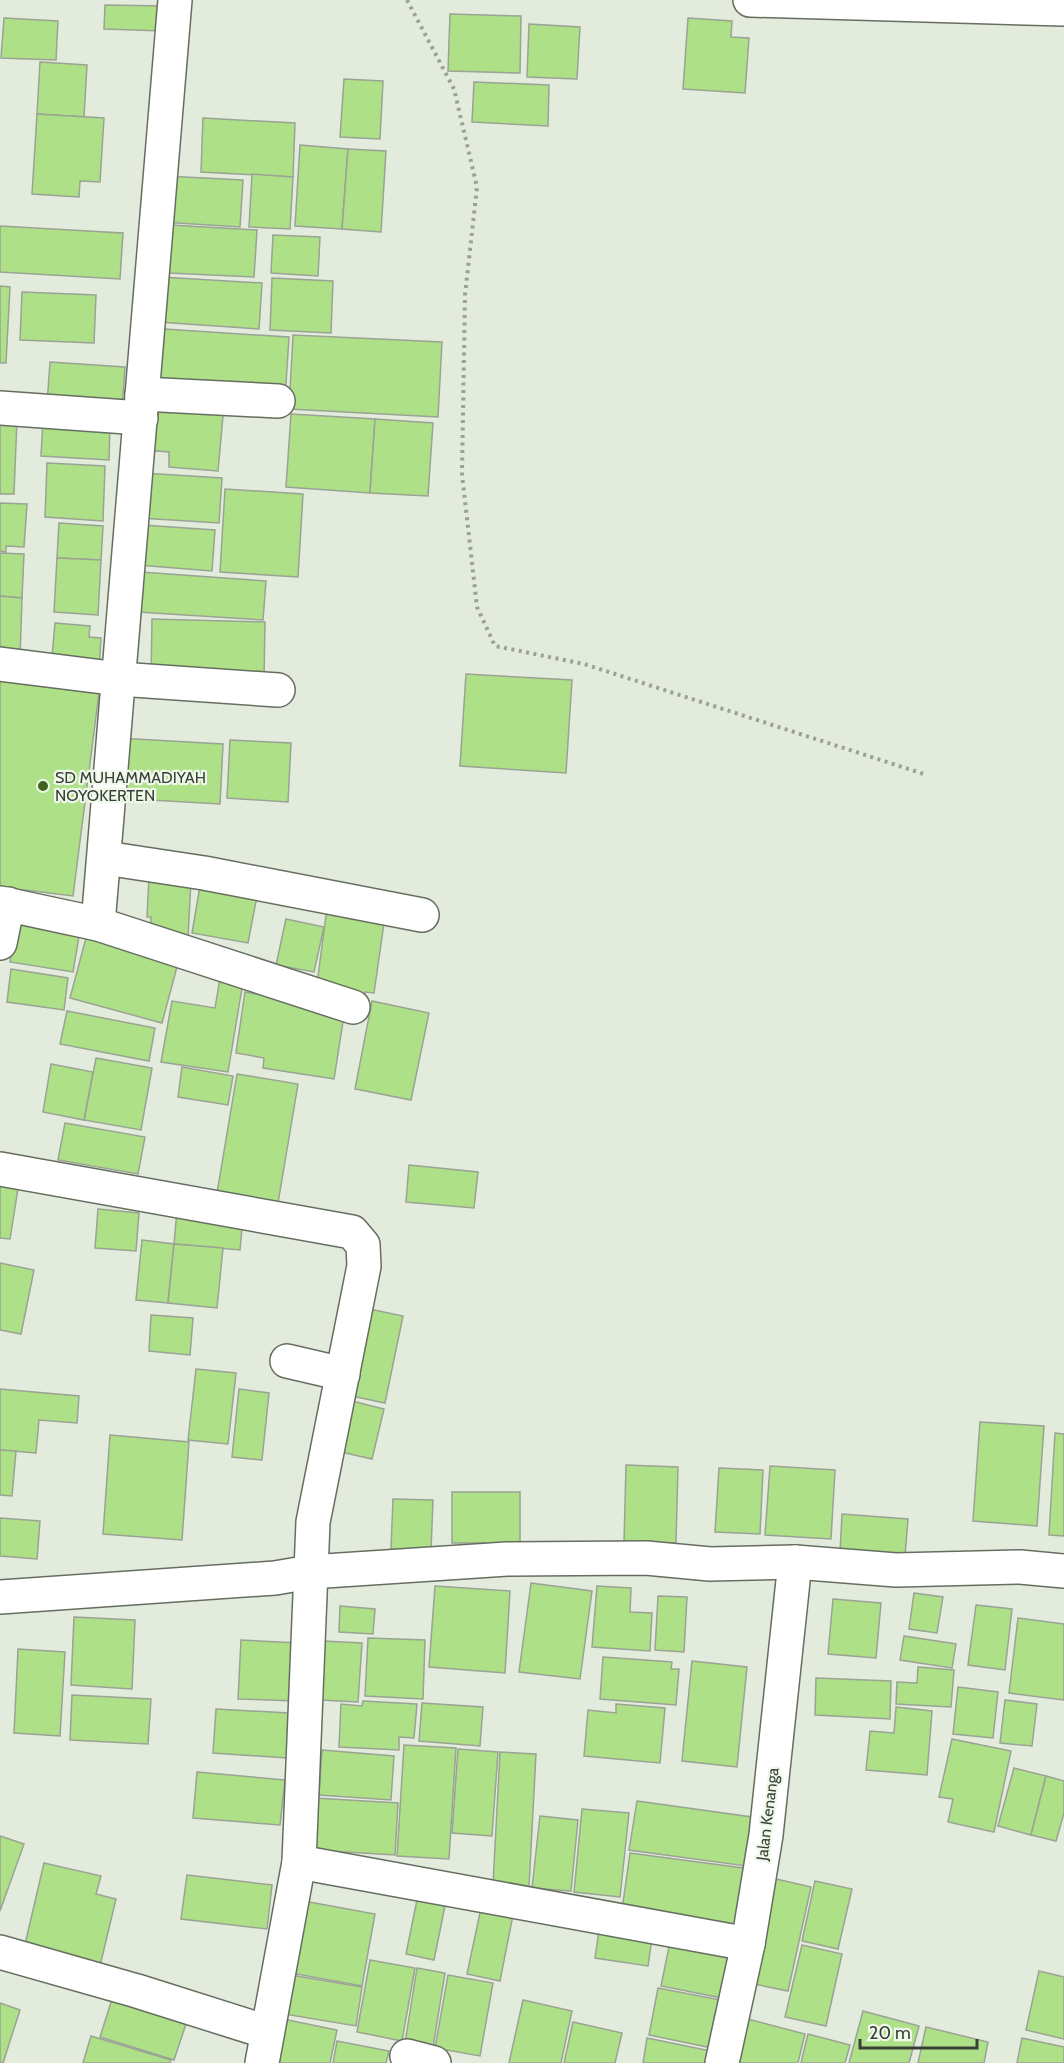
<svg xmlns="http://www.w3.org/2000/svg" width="1064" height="2063" font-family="Cabin,sans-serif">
  <rect width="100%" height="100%" fill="#e2ebdc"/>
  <g fill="#ade087" stroke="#9aa394" stroke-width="1.5">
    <polygon points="105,5 164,6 163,31 104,29"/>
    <polygon points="450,14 521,16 520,73 448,71"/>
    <polygon points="4,18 58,21 56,60 1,58"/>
    <polygon points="688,18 732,21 731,37 749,38 745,93 683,89"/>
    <polygon points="529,24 580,27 577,79 527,77"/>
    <polygon points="40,62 87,65 84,117 37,114"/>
    <polygon points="344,79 383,81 380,139 340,137"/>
    <polygon points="474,82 549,85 548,126 472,122"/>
    <polygon points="37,114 104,118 100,182 80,181 79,197 32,194"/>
    <polygon points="203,118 295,123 293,177 201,172"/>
    <polygon points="300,145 348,149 342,229 295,226"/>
    <polygon points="348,149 386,151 381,232 342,229"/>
    <polygon points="252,174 293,177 290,229 249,227"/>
    <polygon points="165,176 243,180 240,227 162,222"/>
    <polygon points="171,225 257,230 254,277 169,273"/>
    <polygon points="0,226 123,233 120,279 0,272"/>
    <polygon points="273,235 320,237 318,276 271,273"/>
    <polygon points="161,277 262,283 259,329 158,322"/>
    <polygon points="272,278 333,281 331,333 270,330"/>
    <polygon points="0,286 10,287 6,363 0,363"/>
    <polygon points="22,292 96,295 94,343 20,340"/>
    <polygon points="149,328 289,337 285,399 146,390"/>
    <polygon points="293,335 442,342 438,417 289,409"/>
    <polygon points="50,362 125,367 122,409 47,404"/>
    <polygon points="148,399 224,405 218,471 169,467 169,452 144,450"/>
    <polygon points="291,414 375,419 370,493 286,487"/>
    <polygon points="0,419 17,419 14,494 0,494"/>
    <polygon points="43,419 110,422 109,460 41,456"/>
    <polygon points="375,419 433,423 428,496 370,493"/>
    <polygon points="47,463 105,466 103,521 45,517"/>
    <polygon points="143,473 222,478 219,523 140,518"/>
    <polygon points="225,489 303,494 298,577 220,572"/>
    <polygon points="0,503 27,504 24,547 6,546 6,552 0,551"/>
    <polygon points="59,523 103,526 101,560 57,558"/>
    <polygon points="142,525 215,530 212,571 138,565"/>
    <polygon points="0,553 24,554 22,598 0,596"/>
    <polygon points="57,558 101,560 98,615 54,612"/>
    <polygon points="141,572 266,581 263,620 138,612"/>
    <polygon points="0,596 22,598 20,659 0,658"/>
    <polygon points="152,619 265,622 264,680 151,678"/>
    <polygon points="55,623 90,626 89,637 101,638 99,670 51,667"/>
    <polygon points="0,672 100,685 73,896 0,887"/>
    <polygon points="466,674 572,680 566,773 460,766"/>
    <polygon points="118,738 223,744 220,804 114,798"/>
    <polygon points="230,740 291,743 288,802 227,798"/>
    <polygon points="149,877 191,880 188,938 150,936 151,917 147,917"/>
    <polygon points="200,886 257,896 248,943 192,933"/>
    <polygon points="327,908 385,916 374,993 365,992 363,1001 317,984"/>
    <polygon points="17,916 81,925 73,972 10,962"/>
    <polygon points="286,919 324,927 314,972 276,965"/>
    <polygon points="86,938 178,963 162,1023 70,998"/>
    <polygon points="11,969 68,978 64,1010 7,1002"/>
    <polygon points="220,978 243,982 228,1072 161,1062 172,1001 215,1008"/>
    <polygon points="245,992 345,1009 334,1079 263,1068 264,1058 236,1053"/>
    <polygon points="372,1001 429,1013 411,1100 355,1089"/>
    <polygon points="67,1011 155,1028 149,1061 60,1044"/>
    <polygon points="96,1058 152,1068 141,1130 84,1120"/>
    <polygon points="51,1064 93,1072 84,1120 43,1112"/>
    <polygon points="182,1067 233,1076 228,1105 178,1097"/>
    <polygon points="237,1074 298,1084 277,1209 216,1199"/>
    <polygon points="65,1123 145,1137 138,1174 58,1160"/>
    <polygon points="409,1165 478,1172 474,1208 406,1202"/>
    <polygon points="0,1173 20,1176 10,1239 0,1238"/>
    <polygon points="98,1209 139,1213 136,1251 95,1248"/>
    <polygon points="177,1210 243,1216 240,1250 174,1244"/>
    <polygon points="142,1240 174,1244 168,1303 136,1300"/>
    <polygon points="174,1244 223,1248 217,1308 168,1303"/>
    <polygon points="0,1263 34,1270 21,1334 0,1330"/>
    <polygon points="360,1307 403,1316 385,1403 342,1394"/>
    <polygon points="151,1315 193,1318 190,1355 149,1351"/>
    <polygon points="196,1369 236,1373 228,1444 188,1440"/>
    <polygon points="0,1389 79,1396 77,1423 39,1420 36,1453 0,1450"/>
    <polygon points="239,1389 269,1393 262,1460 232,1457"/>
    <polygon points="344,1399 384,1409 372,1459 332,1450"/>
    <polygon points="980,1422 1044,1426 1037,1526 973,1521"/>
    <polygon points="1055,1433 1064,1434 1064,1536 1049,1535"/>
    <polygon points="110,1435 189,1442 182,1540 103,1534"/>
    <polygon points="0,1450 16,1451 12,1496 0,1495"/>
    <polygon points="626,1465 678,1467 676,1543 624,1542"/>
    <polygon points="770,1466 835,1470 831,1539 765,1535"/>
    <polygon points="719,1468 763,1470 760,1534 715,1532"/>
    <rect x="452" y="1492" width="68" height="51"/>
    <polygon points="393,1499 433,1500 431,1550 391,1549"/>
    <polygon points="842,1514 908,1519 905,1556 840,1552"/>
    <polygon points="0,1518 40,1521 37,1559 0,1556"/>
    <polygon points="531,1583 592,1591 580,1679 519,1672"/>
    <polygon points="435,1586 510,1591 505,1673 429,1667"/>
    <polygon points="597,1586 631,1588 630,1612 652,1613 650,1651 592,1647"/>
    <polygon points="914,1593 943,1597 937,1633 909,1629"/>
    <polygon points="658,1596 687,1597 684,1652 655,1650"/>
    <polygon points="833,1599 881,1603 876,1658 828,1654"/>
    <polygon points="976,1605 1012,1609 1005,1670 968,1665"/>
    <polygon points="340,1606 375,1609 373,1634 339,1632"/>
    <polygon points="74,1617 135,1620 132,1689 71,1685"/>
    <polygon points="1018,1618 1064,1624 1064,1700 1009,1693"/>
    <polygon points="904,1636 956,1644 952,1668 900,1660"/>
    <polygon points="368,1638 425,1640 423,1699 365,1696"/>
    <polygon points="241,1640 299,1643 296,1701 238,1699"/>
    <polygon points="323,1641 362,1643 358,1702 320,1700"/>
    <polygon points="18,1649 65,1652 60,1736 14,1733"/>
    <polygon points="603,1657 672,1662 671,1669 679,1669 676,1705 600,1699"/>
    <polygon points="692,1661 747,1667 737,1767 682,1761"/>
    <polygon points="918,1667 954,1670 951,1707 896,1704 897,1682 917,1683"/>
    <polygon points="816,1678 891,1681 890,1719 815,1715"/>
    <polygon points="958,1687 998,1692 993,1738 953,1734"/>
    <polygon points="72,1695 151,1699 148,1744 70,1740"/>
    <polygon points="1005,1700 1037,1704 1032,1746 1000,1743"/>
    <polygon points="363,1701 417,1704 414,1738 399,1737 399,1750 339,1747 341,1704 362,1706"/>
    <polygon points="422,1703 483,1707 480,1746 419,1741"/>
    <polygon points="616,1704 665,1708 660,1763 584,1756 588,1710 616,1713"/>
    <polygon points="896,1707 932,1711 927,1775 866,1770 870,1731 894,1733"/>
    <polygon points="216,1709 289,1713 287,1758 213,1753"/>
    <polygon points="952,1739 1011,1751 994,1832 948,1822 953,1799 939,1797"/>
    <polygon points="404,1745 456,1748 449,1859 397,1856"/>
    <polygon points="458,1749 498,1752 492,1836 452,1833"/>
    <polygon points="322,1750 394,1756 391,1800 319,1795"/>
    <polygon points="500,1752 536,1754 529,1887 493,1884"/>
    <polygon points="1014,1768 1046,1776 1031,1835 998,1826"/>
    <polygon points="197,1772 285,1780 280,1825 193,1818"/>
    <polygon points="1046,1776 1064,1781 1064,1813 1056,1841 1031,1835"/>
    <polygon points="315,1798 398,1803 395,1855 313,1850"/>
    <polygon points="637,1801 752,1817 746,1866 629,1850"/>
    <polygon points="582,1809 629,1813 620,1897 574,1892"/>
    <polygon points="540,1816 578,1820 571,1891 532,1888"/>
    <polygon points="0,1836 24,1844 0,1911"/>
    <polygon points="630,1853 743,1868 736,1925 622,1910"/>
    <polygon points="44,1863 101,1876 96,1894 116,1899 99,1970 23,1953"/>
    <polygon points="187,1875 272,1885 267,1929 181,1919"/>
    <polygon points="772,1878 811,1887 788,1991 749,1983"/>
    <polygon points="815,1881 852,1889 838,1949 802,1941"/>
    <polygon points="419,1890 447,1896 434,1960 406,1954"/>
    <polygon points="304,1901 375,1914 362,1986 291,1973"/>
    <polygon points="481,1908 513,1915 500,1981 467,1974"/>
    <polygon points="600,1923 653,1931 648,1966 595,1958"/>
    <polygon points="671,1937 737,1949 727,1999 661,1986"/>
    <polygon points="802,1945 842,1954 826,2026 785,2017"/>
    <polygon points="370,1960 415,1968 402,2041 357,2032"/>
    <polygon points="417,1968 445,1973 433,2047 405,2043"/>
    <polygon points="1039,1971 1064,1977 1064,2039 1026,2030"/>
    <polygon points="285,1974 362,1987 356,2026 278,2013"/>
    <polygon points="448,1975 493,1983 480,2056 435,2048"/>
    <polygon points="658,1988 726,2001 717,2049 649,2035"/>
    <polygon points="113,1996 188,2018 174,2060 100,2037"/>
    <polygon points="523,2000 572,2011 561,2063 509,2063"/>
    <polygon points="0,2003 20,2010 3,2063 0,2063"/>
    <polygon points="863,2011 919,2026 909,2063 849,2063"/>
    <polygon points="283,2019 337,2030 330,2063 274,2063"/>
    <polygon points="748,2019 805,2034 798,2063 737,2063"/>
    <polygon points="573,2022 622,2033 615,2063 564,2063"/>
    <polygon points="926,2027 988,2042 984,2063 918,2063"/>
    <polygon points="808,2034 850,2045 845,2063 801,2063"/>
    <polygon points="91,2036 171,2060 170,2063 83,2063"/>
    <polygon points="647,2038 716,2052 714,2063 643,2063"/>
    <polygon points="1022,2038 1064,2047 1064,2063 1017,2063"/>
    <polygon points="337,2041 389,2051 386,2063 333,2063"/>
  </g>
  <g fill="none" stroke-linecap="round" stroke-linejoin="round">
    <defs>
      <g id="minor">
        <polyline points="750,0 1064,9"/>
        <polyline points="142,394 278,401"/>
        <polyline points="0,408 141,418"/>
        <polyline points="0,664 119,679 278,690"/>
        <polyline points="105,858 204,873 422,915"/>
        <polyline points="0,903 98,924 353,1007"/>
        <polyline points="98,924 175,0"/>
        <polyline points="0,943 8,904"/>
        <polyline points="0,1169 352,1232 363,1245 364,1266 313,1522 299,1862 262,2063"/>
        <polyline points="287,1361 343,1374"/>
        <polyline points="0,1597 275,1578 310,1572 507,1559 646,1558 710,1564 795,1562 896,1570 1020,1567 1064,1571"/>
        <polyline points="299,1862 748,1944"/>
        <polyline points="0,1952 137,1991 267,2032"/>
        <polyline points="407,2056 434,2063"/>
        <polyline points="722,2063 748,1944 766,1835 795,1562"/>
      </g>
    </defs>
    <use href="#minor" stroke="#666e60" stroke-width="36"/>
    <polyline stroke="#9aa196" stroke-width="4" stroke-dasharray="3 4.5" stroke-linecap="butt" points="407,0 454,89 477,187 465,295 462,474 477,607 495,646 584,664 927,775"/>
    <use href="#minor" stroke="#fff" stroke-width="33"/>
  </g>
  <circle fill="#3f641d" stroke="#eff9e9" stroke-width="2" cx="43" cy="786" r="6"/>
  <g text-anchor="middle" stroke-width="4.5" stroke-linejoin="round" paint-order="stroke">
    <g font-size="16" fill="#3a3e38" stroke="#eff9e9" text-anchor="start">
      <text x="55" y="783">SD MUHAMMADIYAH<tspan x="55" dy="18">NOYOKERTEN</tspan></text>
    </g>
    <g font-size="16" fill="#3a3e38" stroke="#eff9e9">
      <text transform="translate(767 1814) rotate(-83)" y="6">Jalan Kenanga</text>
    </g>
  </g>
  <path d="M860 2039v9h117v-9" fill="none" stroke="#3a3e38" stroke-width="3"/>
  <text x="869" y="2039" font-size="18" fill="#3a3e38" stroke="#eff9e9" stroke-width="4.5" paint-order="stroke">20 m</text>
</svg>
